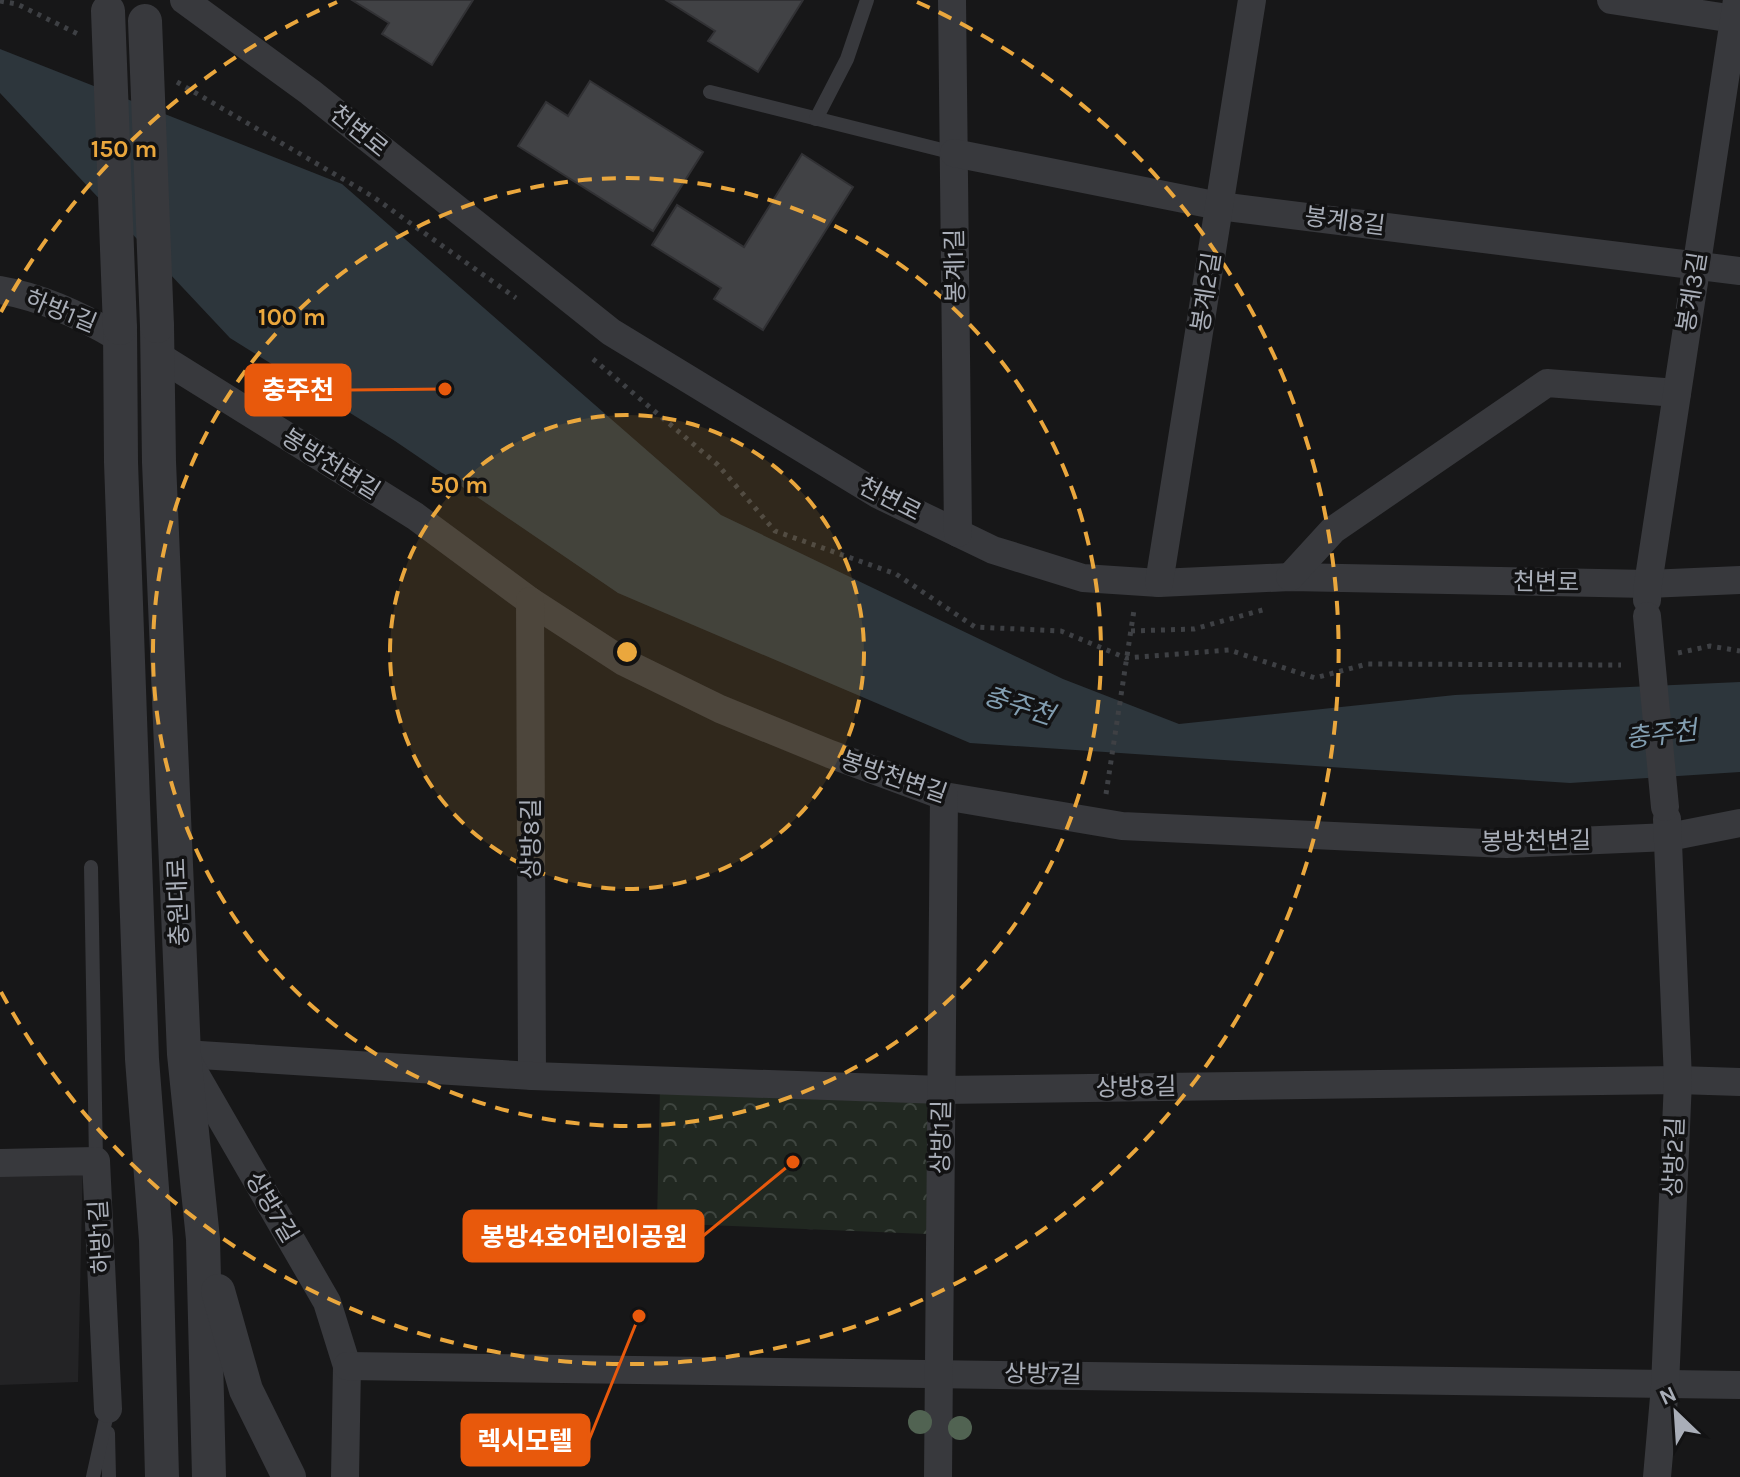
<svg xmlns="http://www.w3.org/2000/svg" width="1740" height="1477" font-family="Karla,'Noto Sans KR',sans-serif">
  <defs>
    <pattern id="park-crowns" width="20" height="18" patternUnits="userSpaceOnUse" patternTransform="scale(2)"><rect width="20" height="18" fill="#212821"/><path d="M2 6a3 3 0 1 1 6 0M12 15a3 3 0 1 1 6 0" fill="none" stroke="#3e453f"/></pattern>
  </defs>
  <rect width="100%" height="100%" fill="#171718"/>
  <polygon fill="#232325" points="0,1158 83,1159 78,1382 0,1385"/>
  <polygon fill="url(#park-crowns)" points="660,1089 929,1101 927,1234 657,1223"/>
  <polygon fill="#2d363c" points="0,49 342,184 721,515 1063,679 1179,724 1455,695 1740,682 1740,772 1570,783 970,743 618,593 395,441 230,338 0,93"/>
  <g fill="#414245" stroke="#313134" stroke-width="2">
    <polygon points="352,0 473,0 432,65 382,34 389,23"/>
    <polygon points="666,0 803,0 758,72 708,41 715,31"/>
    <polygon points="590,81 703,152 653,231 518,146 546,102 568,116"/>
    <polygon points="802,154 853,187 763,330 714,299 721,288 652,245 677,205 744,247"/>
  </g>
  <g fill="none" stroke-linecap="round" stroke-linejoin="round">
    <g stroke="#3e4044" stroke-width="5" stroke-dasharray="4 6" stroke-linecap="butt">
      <polyline points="0,1 17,4 78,34"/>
      <polyline points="177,82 372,196 516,298"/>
      <polyline points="593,359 718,465 775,531 896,574 975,627 1061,631 1126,658 1229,650 1315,678 1367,664 1621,665"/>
      <polyline points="1131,631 1194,629 1266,609"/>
      <polyline points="1678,653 1710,646 1740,651"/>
      <polyline points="1106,794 1134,610"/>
    </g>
    <g stroke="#38393d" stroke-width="14">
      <polyline points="710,92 954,153"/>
      <polyline points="816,119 847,59 867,0"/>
      <polyline points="91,867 96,1161"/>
      <polyline points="108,1433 109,1477"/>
      <polyline points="93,1477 108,1409"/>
    </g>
    <g stroke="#38393d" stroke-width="28">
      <polyline points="184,0 310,92 611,332 879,495 993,550 1083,578 1159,583 1290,577 1648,584 1740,580"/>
      <polyline points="952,0 958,533"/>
      <polyline points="1611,0 1740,20"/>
      <polyline points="954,153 1219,206 1740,271"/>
      <path d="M0,290C41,297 84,317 119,338"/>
      <polyline points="157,355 415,516 530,601 624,662 720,709 830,754 944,796 1122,826 1506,844 1669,837 1740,823"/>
      <polyline points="1290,577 1333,530 1547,383 1677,393"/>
      <polyline points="1159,583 1252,0"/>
      <polyline points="1647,600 1648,584 1737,0"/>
      <polyline points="530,601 532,1076"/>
      <polyline points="184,1054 532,1076 942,1090 1678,1080 1740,1082"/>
      <polyline points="186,1058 327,1302 347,1366 345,1477"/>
      <polyline points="0,1163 96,1161 108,1409"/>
      <polyline points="347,1366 1740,1385"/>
      <polyline points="938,1477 944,796"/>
      <polyline points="1657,1477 1665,1386 1678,1080 1667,819"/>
    </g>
    <g stroke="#38393d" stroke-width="34">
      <polyline points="157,326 159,462 184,1054 203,1239 209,1477"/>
      <polyline points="120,328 121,462 142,1059 156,1240 162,1477"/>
      <polyline points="218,1291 246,1390 289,1477"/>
    </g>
    <polyline stroke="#38393d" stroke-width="28" points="1647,616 1665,807"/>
    <g stroke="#38393d" stroke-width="34">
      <polyline points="108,11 120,328"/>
      <polyline points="145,21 157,326"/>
    </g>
  </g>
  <g fill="#516352">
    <circle cx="920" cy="1422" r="12"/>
    <circle cx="960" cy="1428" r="12"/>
  </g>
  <circle cx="627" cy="652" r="237" fill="#eaa73d" fill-opacity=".12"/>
  <g fill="none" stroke="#eaa73d" stroke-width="4" stroke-dasharray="14 10">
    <circle cx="627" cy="652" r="237"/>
    <circle cx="627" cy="652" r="474"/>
    <path d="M1 312A712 712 0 0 1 337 2M917 2A712 712 0 1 1 1 992"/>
  </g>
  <g text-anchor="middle" stroke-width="7" stroke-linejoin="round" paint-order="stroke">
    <g font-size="24" fill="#a9aeb8" stroke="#121213">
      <text transform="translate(359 131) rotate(39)" y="8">천변로</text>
      <text transform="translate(1345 221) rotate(7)" y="8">봉계8길</text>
      <text transform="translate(955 266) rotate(-91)" y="8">봉계1길</text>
      <text transform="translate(1206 292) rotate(-81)" y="8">봉계2길</text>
      <text transform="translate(1692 292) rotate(-81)" y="8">봉계3길</text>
      <text transform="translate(61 311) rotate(22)" y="8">하방1길</text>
      <text transform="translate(331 464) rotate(32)" y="8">봉방천변길</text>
      <text transform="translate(890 499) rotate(27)" y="8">천변로</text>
      <text transform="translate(1546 582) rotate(1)" y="8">천변로</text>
      <text transform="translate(894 777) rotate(19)" y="8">봉방천변길</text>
      <text transform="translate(531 839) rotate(-90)" y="8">상방8길</text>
      <text transform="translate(1536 841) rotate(-1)" y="8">봉방천변길</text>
      <text transform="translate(178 902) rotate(-92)" y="8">충원대로</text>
      <text transform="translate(1136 1087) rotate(-1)" y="8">상방8길</text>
      <text transform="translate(941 1137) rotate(-89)" y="8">상방1길</text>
      <text transform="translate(1674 1157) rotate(-88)" y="8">상방2길</text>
      <text transform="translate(272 1207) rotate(59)" y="8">상방7길</text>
      <text transform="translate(100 1237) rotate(-93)" y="8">하방1길</text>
      <text transform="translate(1043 1374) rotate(1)" y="8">상방7길</text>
    </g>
    <g font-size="26" font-style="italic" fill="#829eb1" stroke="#121213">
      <text transform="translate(1019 705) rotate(18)" y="9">충주천</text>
      <text transform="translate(1661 734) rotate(-7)" y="9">충주천</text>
    </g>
  </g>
  <circle cx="627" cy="652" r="12" fill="#eaa73d" stroke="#121213" stroke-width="4"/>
  <g font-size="24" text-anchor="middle" font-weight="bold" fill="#eaa73d" stroke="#121213" stroke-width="7" stroke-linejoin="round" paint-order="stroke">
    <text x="124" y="157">150 m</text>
    <text x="292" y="325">100 m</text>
    <text x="459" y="493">50 m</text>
  </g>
  <path fill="none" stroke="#e8590c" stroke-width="3" d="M445 389L350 390M793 1162L703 1236M639 1316L589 1440"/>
  <g fill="#e8590c" stroke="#121213" stroke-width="3">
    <circle cx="445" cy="389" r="8"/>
    <circle cx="793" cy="1162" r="8"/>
    <circle cx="639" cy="1316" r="8"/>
  </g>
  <g fill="#e8590c" stroke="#e8590c" stroke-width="3">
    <rect x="246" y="365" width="104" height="50" rx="8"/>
    <rect x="464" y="1211" width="239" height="50" rx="8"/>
    <rect x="462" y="1415" width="127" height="50" rx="8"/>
  </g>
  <g font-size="26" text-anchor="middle" font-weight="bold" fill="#fff">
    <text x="298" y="399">충주천</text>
    <text x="584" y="1246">봉방4호어린이공원</text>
    <text x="525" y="1450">렉시모텔</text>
  </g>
  <g transform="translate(1676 1413) rotate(335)" stroke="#121213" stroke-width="6" paint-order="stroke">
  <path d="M0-6L14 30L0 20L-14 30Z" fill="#a9aeb8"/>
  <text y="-12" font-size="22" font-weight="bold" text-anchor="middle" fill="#a9aeb8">N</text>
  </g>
</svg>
